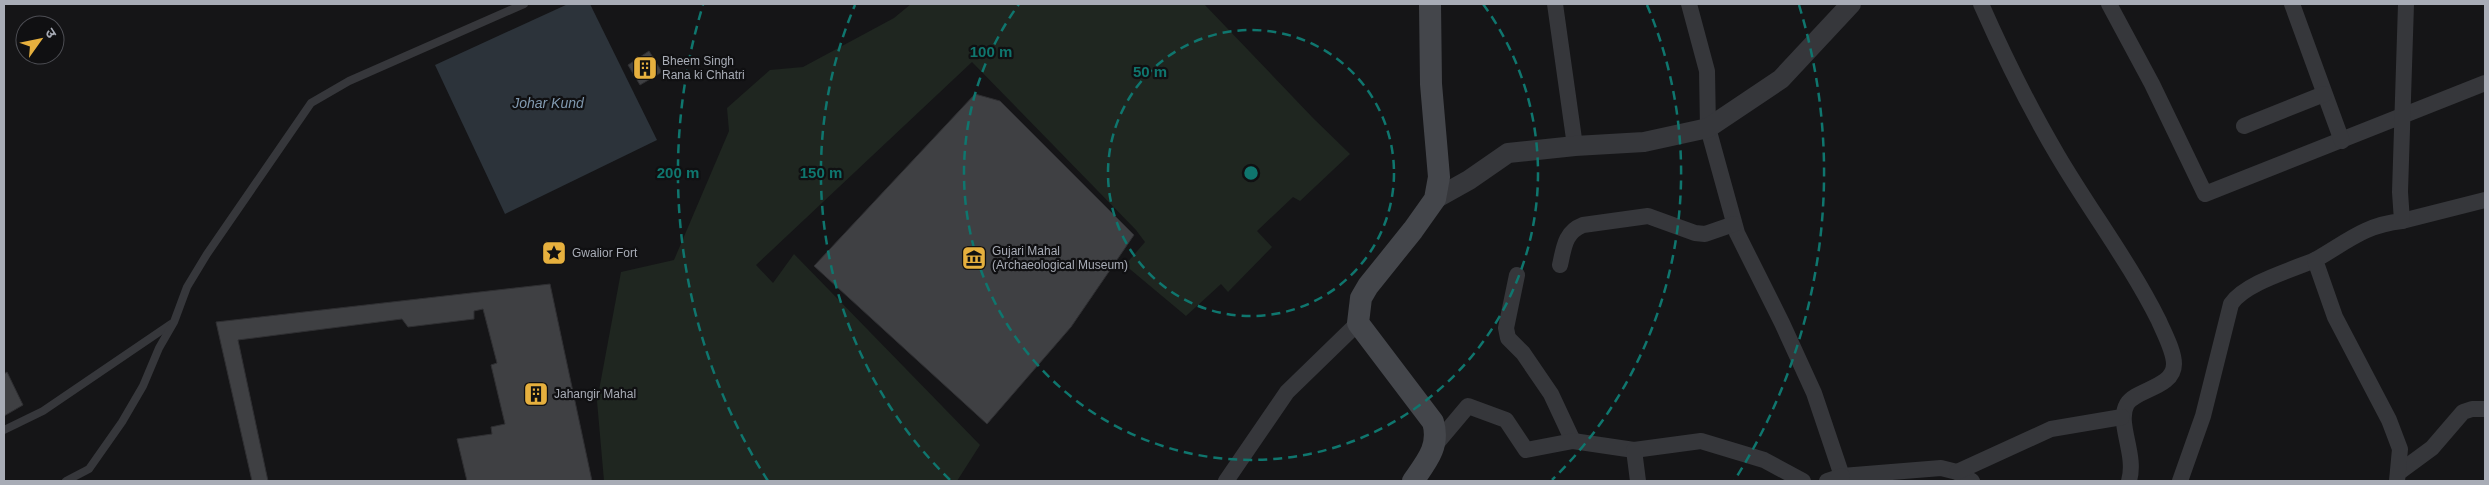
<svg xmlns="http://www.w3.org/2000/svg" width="2489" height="485" font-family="Helvetica,'Noto Sans Devanagari',sans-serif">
  <rect width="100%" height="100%" fill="#151517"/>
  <polygon fill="#1f2620" points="911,4 1204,4 1313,118 1350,154 1300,201 1293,197 1257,231 1272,247 1228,292 1221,284 1186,316 1125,265 1145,242 1136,230 972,62 756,265 773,283 794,254 980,445 957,481 604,481 597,401 621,272 674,260 729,131 727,108 770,70 803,67 894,18"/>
  <polygon fill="#2c333a" points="568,4 590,4 657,140 505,214 435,65"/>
  <g fill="#3f4043" stroke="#2f2f32">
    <polygon points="649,51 662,72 640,85 628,65"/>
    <polygon points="975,94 1000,101 1134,235 1071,327 987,424 814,266"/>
    <polygon points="550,284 592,481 467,481 457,439 492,434 491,427 505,424 491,365 497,363 483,309 474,311 474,319 408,327 402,319 238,340 268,481 252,481 216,322"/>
    <polygon points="7,372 23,405 4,416 4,374"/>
  </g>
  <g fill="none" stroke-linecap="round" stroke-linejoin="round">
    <g stroke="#36373b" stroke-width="8">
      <polyline points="4,430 43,411 171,324"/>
      <polyline points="66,481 89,469 122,422 143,386 159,348 174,322 187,287 207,254 311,103 349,81 524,4"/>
    </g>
    <g stroke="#36373b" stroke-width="16">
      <polyline points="1555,4 1575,146"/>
      <polyline points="1689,4 1707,71 1708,128 1737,233 1782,323 1814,393 1842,476 1941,468 1957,472 1972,481"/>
      <path d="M1981,4C2004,56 2029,107 2058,156C2091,212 2130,263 2159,321C2164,333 2174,351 2174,364C2174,388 2136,389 2127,404C2116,423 2137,454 2129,481"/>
      <polyline points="2109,4 2152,84 2205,194 2485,83"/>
      <polyline points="2292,4 2342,141"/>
      <polyline points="2244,126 2324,94"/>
      <polyline points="2402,221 2485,200"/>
      <path d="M1560,265C1564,247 1565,232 1583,225L1648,216L1695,233L1705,234L1734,224"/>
      <polyline points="1517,275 1506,328 1508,338 1523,353 1551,394 1573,441"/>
      <polyline points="1436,444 1468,406 1506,420 1526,450 1573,441 1634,450"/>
      <polyline points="1957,472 2051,429 2122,417"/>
      <polyline points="2398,473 2432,448 2463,412 2472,409 2485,409"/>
      <polyline points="1226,481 1287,392 1358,323"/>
      <polyline points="1638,481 1634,450 1701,441 1764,460 1803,481"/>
      <polyline points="1827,481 1842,476"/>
      <path d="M2180,481L2203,416L2231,304C2245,283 2292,270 2315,260"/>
      <path d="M2397,481L2400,449L2389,420L2335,317L2315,260C2347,242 2364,225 2402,221L2400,192L2406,4"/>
    </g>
    <polyline stroke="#36373b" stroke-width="20" points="1435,199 1469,180 1508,153 1575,146 1644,142 1708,128 1781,79 1851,4"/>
    <path stroke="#44464b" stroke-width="22" d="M1413,481C1427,461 1440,446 1433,422L1358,323L1361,298L1368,286L1413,230L1435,199L1439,177L1431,84L1430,4"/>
  </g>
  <g fill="none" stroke="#0f766e" stroke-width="2.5" stroke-dasharray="9 6">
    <circle cx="1251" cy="173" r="143"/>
    <path d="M1483 4A287 287 0 1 1 1019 4"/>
    <path d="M950 480A430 430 0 0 1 855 5M1647 5A430 430 0 0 1 1552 480"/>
    <path d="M768 481A573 573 0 0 1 703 5M1799 5A573 573 0 0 1 1734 481"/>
  </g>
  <defs>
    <symbol id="building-square" viewBox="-11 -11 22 22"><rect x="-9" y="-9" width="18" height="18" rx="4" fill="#e6b03e" stroke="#101012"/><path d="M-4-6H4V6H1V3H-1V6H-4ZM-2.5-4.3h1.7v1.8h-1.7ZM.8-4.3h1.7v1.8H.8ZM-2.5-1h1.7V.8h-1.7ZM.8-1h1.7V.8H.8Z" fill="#111"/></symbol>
    <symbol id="sight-square" viewBox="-11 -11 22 22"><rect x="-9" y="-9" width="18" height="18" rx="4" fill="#e6b03e" stroke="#101012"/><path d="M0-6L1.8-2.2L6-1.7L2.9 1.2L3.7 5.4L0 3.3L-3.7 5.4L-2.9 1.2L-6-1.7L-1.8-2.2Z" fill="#111"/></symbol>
    <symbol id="museum-square" viewBox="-11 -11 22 22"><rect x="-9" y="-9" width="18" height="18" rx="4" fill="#e6b03e" stroke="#101012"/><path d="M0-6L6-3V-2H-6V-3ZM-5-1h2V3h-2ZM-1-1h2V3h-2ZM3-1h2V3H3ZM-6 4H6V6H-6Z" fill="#111"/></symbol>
  </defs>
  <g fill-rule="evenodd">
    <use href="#building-square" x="631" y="54" width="28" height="28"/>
    <use href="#sight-square" x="540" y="239" width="28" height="28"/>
    <use href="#museum-square" x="960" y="244" width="28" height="28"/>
    <use href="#building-square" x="522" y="380" width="28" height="28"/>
  </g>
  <g text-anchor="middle" stroke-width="4.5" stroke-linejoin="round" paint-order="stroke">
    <g font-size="12" fill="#a8acb6" stroke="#101012" text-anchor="start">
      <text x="662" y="65">Bheem Singh<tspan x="662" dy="14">Rana ki Chhatri</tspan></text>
      <text x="992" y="255">Gujari Mahal<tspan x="992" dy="14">(Archaeological Museum)</tspan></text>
      <text x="572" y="257">Gwalior Fort</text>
      <text x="554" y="398">Jahangir Mahal</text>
    </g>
    <g font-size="14" font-style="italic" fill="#8199af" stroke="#101012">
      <text x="548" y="108">Johar Kund</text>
    </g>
  </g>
  <circle cx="1251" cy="173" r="8" fill="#0f766e" stroke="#101012" stroke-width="2.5"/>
  <g font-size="15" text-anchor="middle" font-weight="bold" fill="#0f766e" stroke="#101012" stroke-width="4.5" stroke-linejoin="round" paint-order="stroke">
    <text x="991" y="57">100 m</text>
    <text x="1150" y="77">50 m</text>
    <text x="821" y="178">150 m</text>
    <text x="678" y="178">200 m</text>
  </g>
  <rect width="2489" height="485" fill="none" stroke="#a8acb6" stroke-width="10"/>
  <g transform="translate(40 40) rotate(57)"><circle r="24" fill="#101012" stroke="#4d4e54"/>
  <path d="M0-4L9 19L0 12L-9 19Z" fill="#e6b03e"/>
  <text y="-8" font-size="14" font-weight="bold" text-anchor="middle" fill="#a8acb6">उ</text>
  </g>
</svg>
